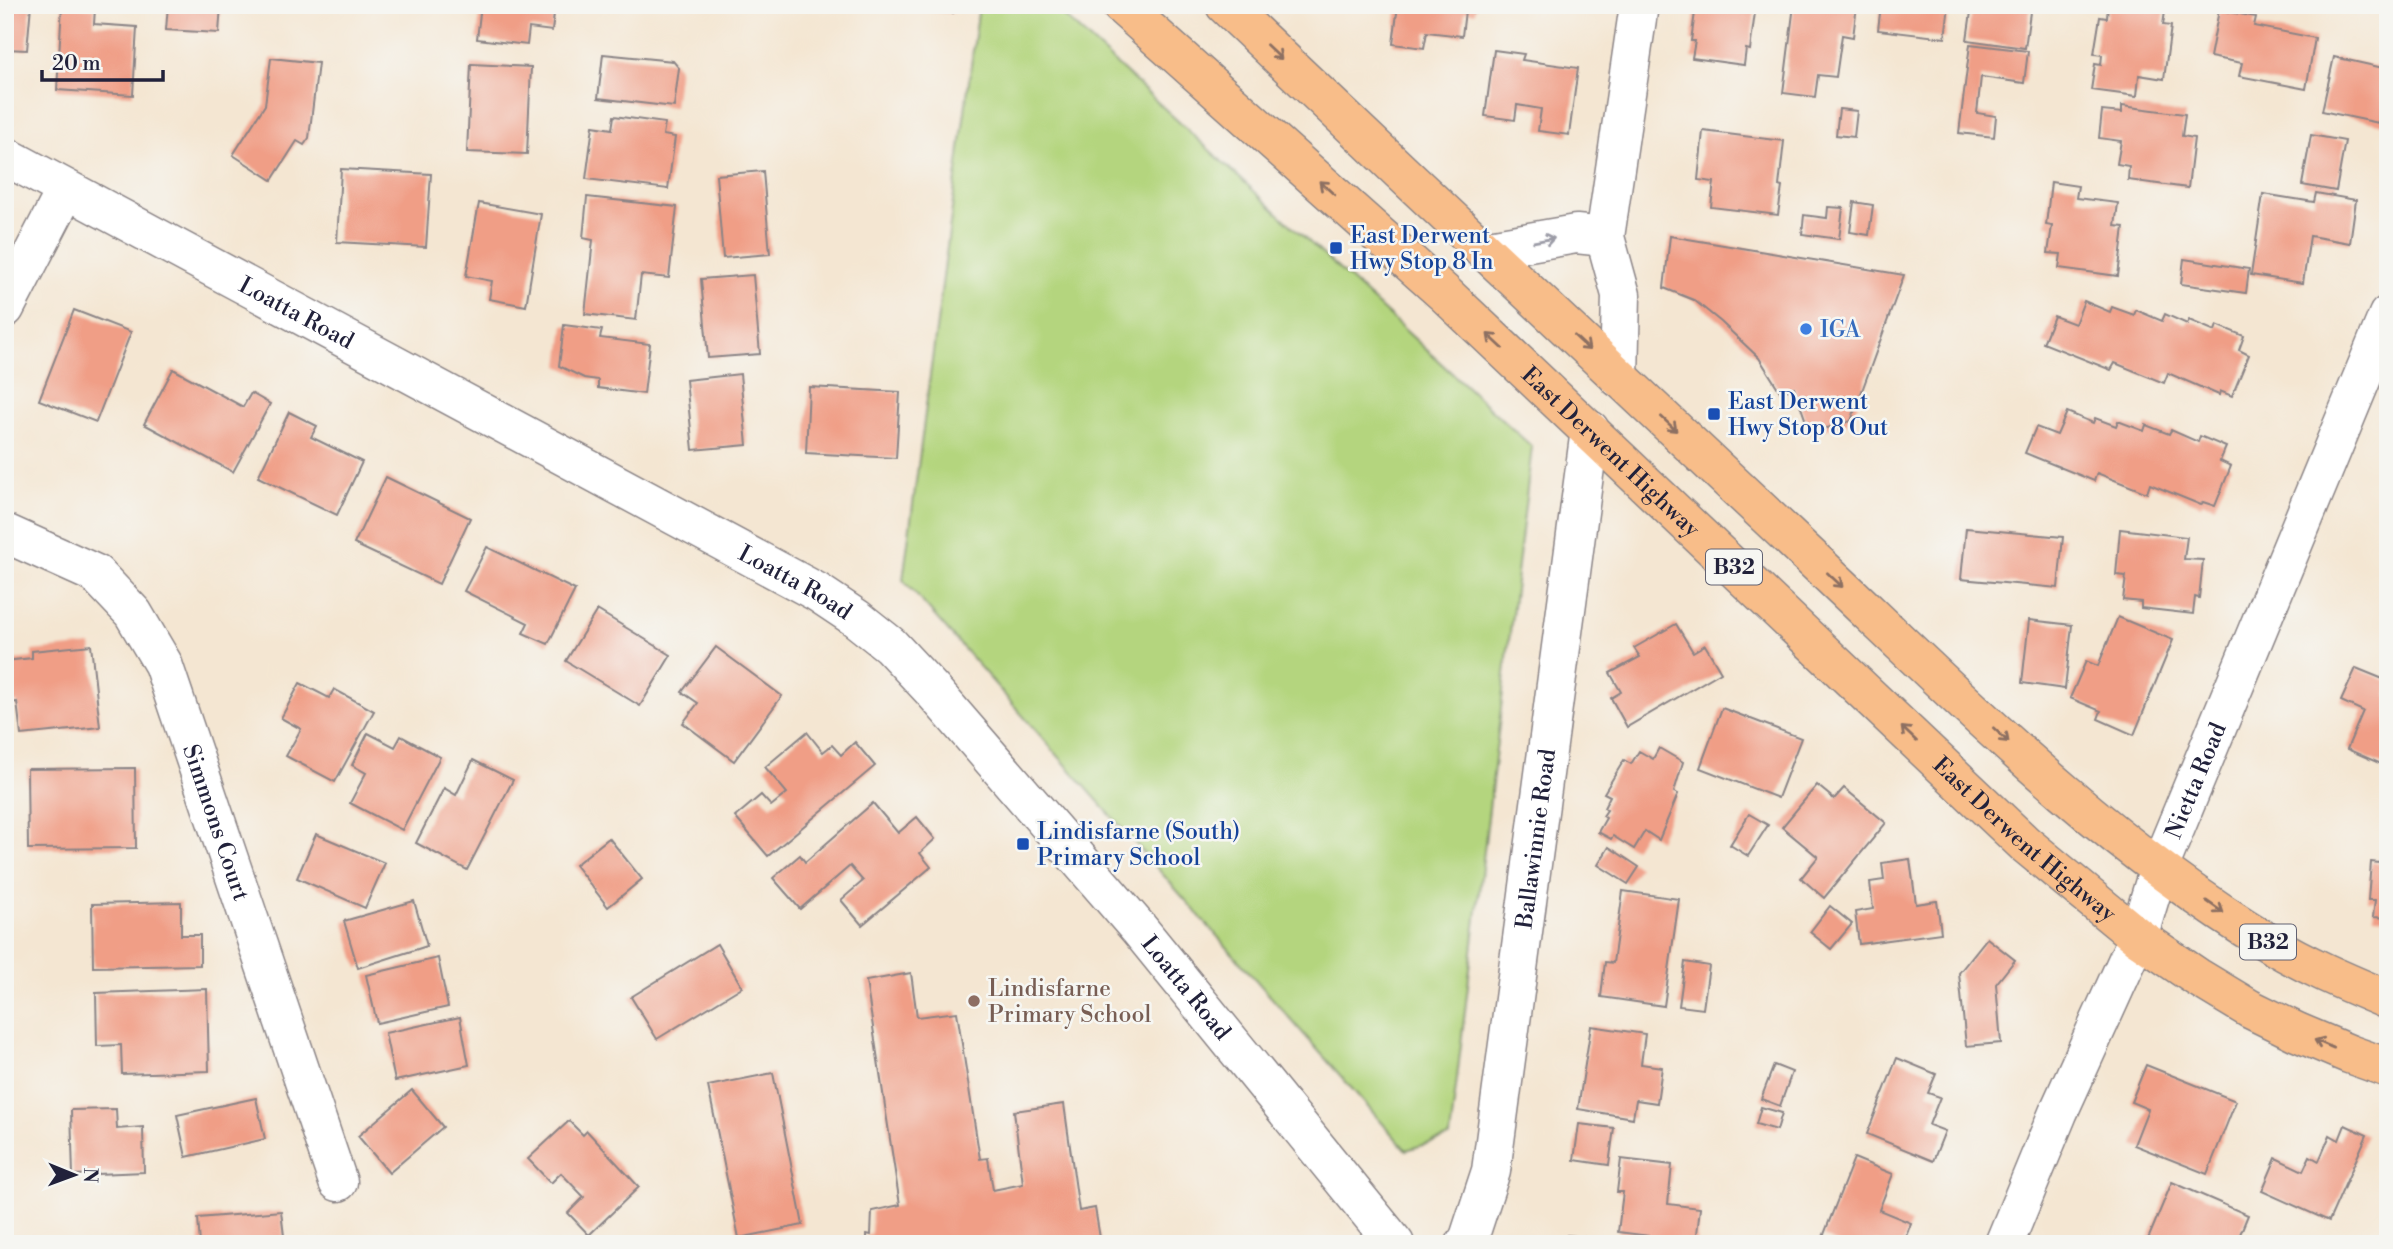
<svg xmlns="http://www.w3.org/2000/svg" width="2393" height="1249" font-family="'Libre Bodoni',serif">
  <rect width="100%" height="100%" fill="#f6f6f2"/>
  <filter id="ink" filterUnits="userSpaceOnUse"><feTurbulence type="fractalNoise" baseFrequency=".0143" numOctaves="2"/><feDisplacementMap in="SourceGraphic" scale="14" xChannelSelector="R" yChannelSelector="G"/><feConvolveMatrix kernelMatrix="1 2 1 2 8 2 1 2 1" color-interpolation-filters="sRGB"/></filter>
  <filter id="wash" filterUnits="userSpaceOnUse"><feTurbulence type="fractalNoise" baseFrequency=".00686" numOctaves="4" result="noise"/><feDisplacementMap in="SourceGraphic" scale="28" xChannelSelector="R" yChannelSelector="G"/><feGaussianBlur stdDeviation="1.57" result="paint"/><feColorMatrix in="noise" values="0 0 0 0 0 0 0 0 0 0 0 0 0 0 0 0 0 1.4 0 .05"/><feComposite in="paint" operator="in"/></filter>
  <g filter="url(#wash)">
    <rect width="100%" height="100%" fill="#f4e6d2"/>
    <polygon fill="#b4d57e" stroke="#6b7c5c" stroke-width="2" points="979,5 1052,5 1532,447 1450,1137 1406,1150 903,580"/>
    <g id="blocks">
      <g fill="#f09e86">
        <polygon points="5,5 31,5 27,50 5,49"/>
        <polygon points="168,5 221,5 219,33 166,30"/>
        <polygon points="481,5 555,5 552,31 529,28 527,45 477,39"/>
        <polygon points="863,5 954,5 953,13 863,8"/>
        <polygon points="1398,5 1476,5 1475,13 1465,11 1462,36 1427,32 1424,48 1393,44"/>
        <polygon points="1696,5 1756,5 1750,50 1746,49 1744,65 1692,58 1695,41 1691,41"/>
        <polygon points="1794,5 1857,5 1853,37 1842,35 1836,77 1818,75 1815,97 1783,93"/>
        <polygon points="1881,5 1949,5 1945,38 1878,30"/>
        <polygon points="1972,5 2031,5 2025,48 1967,40"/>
        <polygon points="2108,5 2166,5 2163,25 2171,26 2164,79 2139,75 2137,96 2091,90 2095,64 2101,65 2102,55 2094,54 2100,17 2107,18"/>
        <polygon points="62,6 95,8 94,24 137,27 133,95 57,90"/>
        <polygon points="2219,10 2256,17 2254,26 2315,38 2306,89 2239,76 2242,63 2210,57"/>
        <polygon points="1970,44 2028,51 2024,83 1981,77 1977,113 1996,116 1994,137 1959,133"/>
        <polygon points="1494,50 1524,54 1522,60 1578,68 1569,135 1538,131 1541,109 1517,105 1515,120 1485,116"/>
        <polygon points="603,54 673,61 679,68 674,107 598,98"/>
        <polygon points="2334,57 2388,69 2388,125 2322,111"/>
        <polygon points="271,58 318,63 309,138 304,145 297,141 272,180 233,155 265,105"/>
        <polygon points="471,64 531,67 527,154 467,152"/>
        <polygon points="2122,106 2185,114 2182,136 2194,138 2188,188 2128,180 2129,166 2117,164 2121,141 2099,138 2102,111 2122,113"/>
        <polygon points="1839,109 1857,111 1854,137 1836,135"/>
        <polygon points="614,116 665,123 663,135 675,137 668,189 586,179 593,126 612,129"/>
        <polygon points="1703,131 1784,141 1779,186 1782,187 1778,215 1711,207 1714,182 1698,180"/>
        <polygon points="2311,135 2345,141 2336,191 2302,185"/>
        <polygon points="341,169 431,174 426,247 337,242"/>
        <polygon points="763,171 770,254 723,258 716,175"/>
        <polygon points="2051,182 2078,186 2076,198 2118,203 2115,226 2124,227 2118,276 2059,268 2061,254 2048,253 2052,226 2046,225"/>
        <polygon points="2316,193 2356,200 2350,243 2310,236 2303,283 2251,275 2263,194 2314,202"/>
        <polygon points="587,197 677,207 669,278 641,275 636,320 585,314 593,240 583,238"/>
        <polygon points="1854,202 1873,205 1869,235 1850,232"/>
        <polygon points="479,203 541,214 526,306 489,299 492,281 466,276"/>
        <polygon points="1828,207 1843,208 1839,239 1802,234 1804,215 1827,218"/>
        <polygon points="1670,236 1904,275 1851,421 1810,433 1794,387 1781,393 1759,358 1721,322 1694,300 1664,288"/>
        <polygon points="2184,259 2249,269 2246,293 2181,284"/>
        <polygon points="753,275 760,354 708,358 701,279"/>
        <polygon points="2084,301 2110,312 2112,307 2134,315 2136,310 2162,321 2165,314 2187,324 2189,320 2215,331 2217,325 2244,336 2239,350 2249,355 2232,396 2220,391 2219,395 2168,373 2164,383 2115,363 2111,370 2043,343 2054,316 2075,324"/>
        <polygon points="74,310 131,332 96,422 39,400"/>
        <polygon points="564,325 602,330 600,338 650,344 644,394 598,388 598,380 584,378 559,366"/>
        <polygon points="173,369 243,407 251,393 270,404 233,472 144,424"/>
        <polygon points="740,374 747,445 693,450 686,380"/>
        <polygon points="809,387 900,392 896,458 806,453"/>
        <polygon points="289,412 317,426 311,437 362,462 337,515 258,477"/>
        <polygon points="2067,412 2093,423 2095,418 2116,426 2118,421 2144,431 2146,425 2169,434 2171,430 2198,442 2200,436 2226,447 2220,461 2231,466 2215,506 2203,502 2201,505 2150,484 2147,493 2097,473 2094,481 2025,453 2036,427 2057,435"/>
        <polygon points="386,477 470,518 439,584 354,544"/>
        <polygon points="1966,528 2063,537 2058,588 1961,579"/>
        <polygon points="2120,529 2187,537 2184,559 2203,560 2199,598 2195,597 2193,614 2141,608 2141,602 2123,600 2126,576 2116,575"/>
        <polygon points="487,547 575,590 548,644 523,633 528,623 464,591"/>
        <polygon points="597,610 671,655 640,706 566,661"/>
        <polygon points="2118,617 2173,640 2134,735 2098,719 2101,711 2070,698 2086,661 2098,666"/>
        <polygon points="2029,620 2072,625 2065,689 2022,683"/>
        <polygon points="1676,624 1693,652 1705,645 1721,672 1627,727 1611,698 1621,692 1610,673 1640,657 1634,648"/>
        <polygon points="91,645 100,727 21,735 17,702 5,704 5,661 32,658 32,651"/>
        <polygon points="716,647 782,696 734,761 683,723 698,703 682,692"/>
        <polygon points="2356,668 2388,681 2388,767 2347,749 2363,711 2341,701"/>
        <polygon points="300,683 329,698 334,689 374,711 335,782 286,756 301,729 281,718"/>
        <polygon points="1722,708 1801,738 1778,798 1700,768"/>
        <polygon points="807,732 823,752 832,745 841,755 855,742 875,766 768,856 735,817 761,795 771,806 787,793 765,767"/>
        <polygon points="368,733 395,747 401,736 440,757 402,830 350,803 366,773 352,765"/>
        <polygon points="1659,748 1683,762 1674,792 1678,794 1659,840 1645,831 1634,849 1613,836 1611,839 1598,832 1606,818 1603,816 1607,810 1604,808 1610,796 1604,793 1624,760 1631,764 1639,751 1653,759"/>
        <polygon points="473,760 513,780 467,870 416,843 444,788 456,795"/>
        <polygon points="135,768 136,848 28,849 27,769"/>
        <polygon points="1817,785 1834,799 1844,788 1886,823 1824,898 1801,878 1818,857 1782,827"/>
        <polygon points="873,803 898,833 917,817 935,839 920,853 931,867 862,925 841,900 863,881 850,866 800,909 773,878 800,855 805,862"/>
        <polygon points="1749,814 1768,825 1748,856 1730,845"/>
        <polygon points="316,834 385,863 365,908 297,878"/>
        <polygon points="609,838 642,879 608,907 575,865"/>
        <polygon points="1609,847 1639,867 1628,884 1598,865"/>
        <polygon points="1910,859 1916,904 1937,901 1941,933 1859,944 1855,912 1873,909 1870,882 1884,880 1882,863"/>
        <polygon points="2371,862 2388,864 2388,918 2373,917 2375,900 2368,900"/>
        <polygon points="1623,891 1679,899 1664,1006 1601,997 1605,962 1613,963"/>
        <polygon points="414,901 427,946 358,968 344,921"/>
        <polygon points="181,902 181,935 200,935 200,965 93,967 92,904"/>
        <polygon points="1830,906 1852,924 1831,949 1810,932"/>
        <polygon points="1987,938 2015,960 1996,984 2001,1043 1966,1046 1959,973"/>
        <polygon points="717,944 742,987 657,1039 631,997"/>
        <polygon points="438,958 448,1007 377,1023 366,975"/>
        <polygon points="1685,962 1709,966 1703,1009 1679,1006"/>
        <polygon points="911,973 917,1017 957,1012 980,1159 988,1158 993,1190 1023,1184 1014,1111 1064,1104 1079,1211 1095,1208 1101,1244 1024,1244 1022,1237 986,1244 867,1244 867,1234 871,1235 872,1211 900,1205 866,981"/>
        <polygon points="207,989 209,1071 122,1074 121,1045 97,1046 96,993"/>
        <polygon points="460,1017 469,1065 395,1081 385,1033"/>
        <polygon points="1591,1026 1645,1034 1641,1064 1662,1067 1657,1103 1636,1100 1633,1118 1578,1109"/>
        <polygon points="1897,1058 1936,1074 1928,1093 1940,1097 1929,1125 1945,1131 1933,1161 1867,1134"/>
        <polygon points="1774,1065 1792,1072 1780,1106 1761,1099"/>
        <polygon points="2146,1065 2236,1101 2207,1174 2134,1145 2148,1109 2131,1102"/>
        <polygon points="773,1073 803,1225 739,1238 708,1086"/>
        <polygon points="412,1090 443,1127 389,1173 358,1136"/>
        <polygon points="256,1098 265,1139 186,1157 177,1115"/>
        <polygon points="1761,1107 1782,1113 1777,1130 1756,1124"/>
        <polygon points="116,1109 117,1129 143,1127 144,1172 73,1175 71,1110"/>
        <polygon points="569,1121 583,1135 587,1131 639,1187 589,1235 568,1213 584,1197 561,1173 551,1183 528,1159"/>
        <polygon points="1579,1124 1614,1128 1609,1165 1574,1160"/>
        <polygon points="2345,1125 2367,1135 2329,1221 2262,1191 2276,1158 2303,1171 2310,1156 2319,1161 2330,1135 2339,1140"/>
        <polygon points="1854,1158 1893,1174 1879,1210 1911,1223 1903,1244 1882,1244 1875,1241 1874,1244 1840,1244 1823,1237"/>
        <polygon points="1621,1159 1672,1165 1668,1204 1700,1208 1696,1242 1618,1232 1623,1192 1617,1192"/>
        <polygon points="2172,1182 2248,1215 2236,1244 2146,1244"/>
        <polygon points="281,1211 285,1244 200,1244 198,1218"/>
        <polygon points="1567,1235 1594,1238 1593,1244 1566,1244"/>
      </g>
    </g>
  </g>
  <g filter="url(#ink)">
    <use href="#blocks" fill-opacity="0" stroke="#8b8486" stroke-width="2"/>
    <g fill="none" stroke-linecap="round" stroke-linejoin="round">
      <defs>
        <g id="minor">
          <path id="s1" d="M5,156L817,592L856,618L890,645L933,691L1139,929L1395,1244"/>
          <polyline points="1483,250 1576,234 1605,237"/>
          <polyline points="5,308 66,190"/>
          <polyline points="1619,378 1621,295 1605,237 1639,5"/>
          <path id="s2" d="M5,533L96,574L133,613L163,664L338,1182"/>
          <path id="s3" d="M1465,1244L1469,1238L1491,1171L1590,430"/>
          <path id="s4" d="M2004,1244L2058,1113L2138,937L2159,868L2388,315"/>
        </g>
        <g id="primary">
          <path id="s5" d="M1121,5L1444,293L2025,844L2138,937L2197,977L2250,1009L2297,1032L2349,1054L2388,1068"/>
          <path d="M1225,5C1417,188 1610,369 1804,551C1951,689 2095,838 2269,943C2307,966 2348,983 2388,1000"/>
        </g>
      </defs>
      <use href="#minor" stroke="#8b8486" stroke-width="41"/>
      <use href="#primary" stroke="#8b8486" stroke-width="41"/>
      <use href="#minor" stroke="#fff" stroke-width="38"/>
      <use href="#primary" stroke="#f8bd89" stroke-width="38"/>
    </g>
    <defs><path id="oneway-shaft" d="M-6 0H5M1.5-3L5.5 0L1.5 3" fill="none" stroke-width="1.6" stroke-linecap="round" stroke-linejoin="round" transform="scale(1.75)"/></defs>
    <g stroke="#8d7062">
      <use href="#oneway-shaft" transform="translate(1274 52) rotate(44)"/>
      <use href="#oneway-shaft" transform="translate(1327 188) rotate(-138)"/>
      <use href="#oneway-shaft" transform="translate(1495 341) rotate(-137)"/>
      <use href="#oneway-shaft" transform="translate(1582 343) rotate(43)"/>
      <use href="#oneway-shaft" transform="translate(1669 424) rotate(43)"/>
      <use href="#oneway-shaft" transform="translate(1835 580) rotate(43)"/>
      <use href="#oneway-shaft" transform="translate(1909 734) rotate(-136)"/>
      <use href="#oneway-shaft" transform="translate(2001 735) rotate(43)"/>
      <use href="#oneway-shaft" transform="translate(2215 907) rotate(35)"/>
      <use href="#oneway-shaft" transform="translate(2324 1044) rotate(-157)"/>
    </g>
    <use stroke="#9c9ca7" href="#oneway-shaft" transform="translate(1544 240) rotate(-10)"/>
  </g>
  <g fill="#1a4fb4" stroke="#f6f6f2" stroke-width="2.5">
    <rect x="1329" y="241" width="14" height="14" rx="3.5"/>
    <rect x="1707" y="407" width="14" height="14" rx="3.5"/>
    <rect x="1016" y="837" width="14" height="14" rx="3.5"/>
  </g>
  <circle fill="#3f7fe0" stroke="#f6f6f2" stroke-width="2.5" cx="1806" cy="329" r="7"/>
  <circle fill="#8d6e63" stroke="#f6f6f2" stroke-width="2.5" cx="974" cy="1001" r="7"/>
  <g text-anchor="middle" stroke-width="5" stroke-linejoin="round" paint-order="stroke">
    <g fill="#f6f6f2" stroke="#626272" stroke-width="2">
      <rect x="1706" y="549.5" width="56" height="35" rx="5"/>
      <rect x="2240" y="924.5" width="56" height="35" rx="5"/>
    </g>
    <g font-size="21" font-weight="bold" fill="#22223b">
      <text x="1734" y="574">B32</text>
      <text x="2268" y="949">B32</text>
    </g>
    <g font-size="23" fill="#164399" stroke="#f6f6f2" text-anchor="start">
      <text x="1350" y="243">East Derwent<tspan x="1350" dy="26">Hwy Stop 8 In</tspan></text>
      <text x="1728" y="409">East Derwent<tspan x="1728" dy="26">Hwy Stop 8 Out</tspan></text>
      <text x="1037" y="839">Lindisfarne (South)<tspan x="1037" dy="26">Primary School</tspan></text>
    </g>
    <g font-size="23" fill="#22223b" stroke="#f6f6f2">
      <text dy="8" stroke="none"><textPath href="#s1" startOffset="331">Loatta Road</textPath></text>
      <text dy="8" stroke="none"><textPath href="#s5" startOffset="663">East Derwent Highway</textPath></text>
      <text dy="8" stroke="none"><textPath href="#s1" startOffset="898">Loatta Road</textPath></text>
      <text dy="8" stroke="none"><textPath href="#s4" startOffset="502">Nietta Road</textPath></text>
      <text dy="8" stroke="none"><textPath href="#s2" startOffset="380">Simmons Court</textPath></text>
      <text dy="8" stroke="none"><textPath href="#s3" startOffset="413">Ballawinnie Road</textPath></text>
      <text dy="8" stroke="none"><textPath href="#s5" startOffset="1230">East Derwent Highway</textPath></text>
      <text dy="8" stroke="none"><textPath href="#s1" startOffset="1465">Loatta Road</textPath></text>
    </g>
    <g font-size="23" fill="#366cbe" stroke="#f6f6f2" text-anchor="start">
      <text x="1820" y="337">IGA</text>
    </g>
    <g font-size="23" fill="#785e54" stroke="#f6f6f2" text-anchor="start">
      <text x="988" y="996">Lindisfarne<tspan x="988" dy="26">Primary School</tspan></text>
    </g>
  </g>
  <rect width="2393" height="1249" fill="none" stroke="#f6f6f2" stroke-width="28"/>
  <g transform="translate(74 1175) rotate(91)" stroke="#f6f6f2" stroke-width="5" paint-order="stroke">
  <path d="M0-5L12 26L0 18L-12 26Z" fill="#22223b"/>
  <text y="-10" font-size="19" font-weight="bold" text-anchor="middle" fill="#22223b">N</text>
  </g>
  <path d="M42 70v10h121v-10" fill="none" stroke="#22223b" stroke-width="3.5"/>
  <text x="52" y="70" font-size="21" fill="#22223b" stroke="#f6f6f2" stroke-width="5" paint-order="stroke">20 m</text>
</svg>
